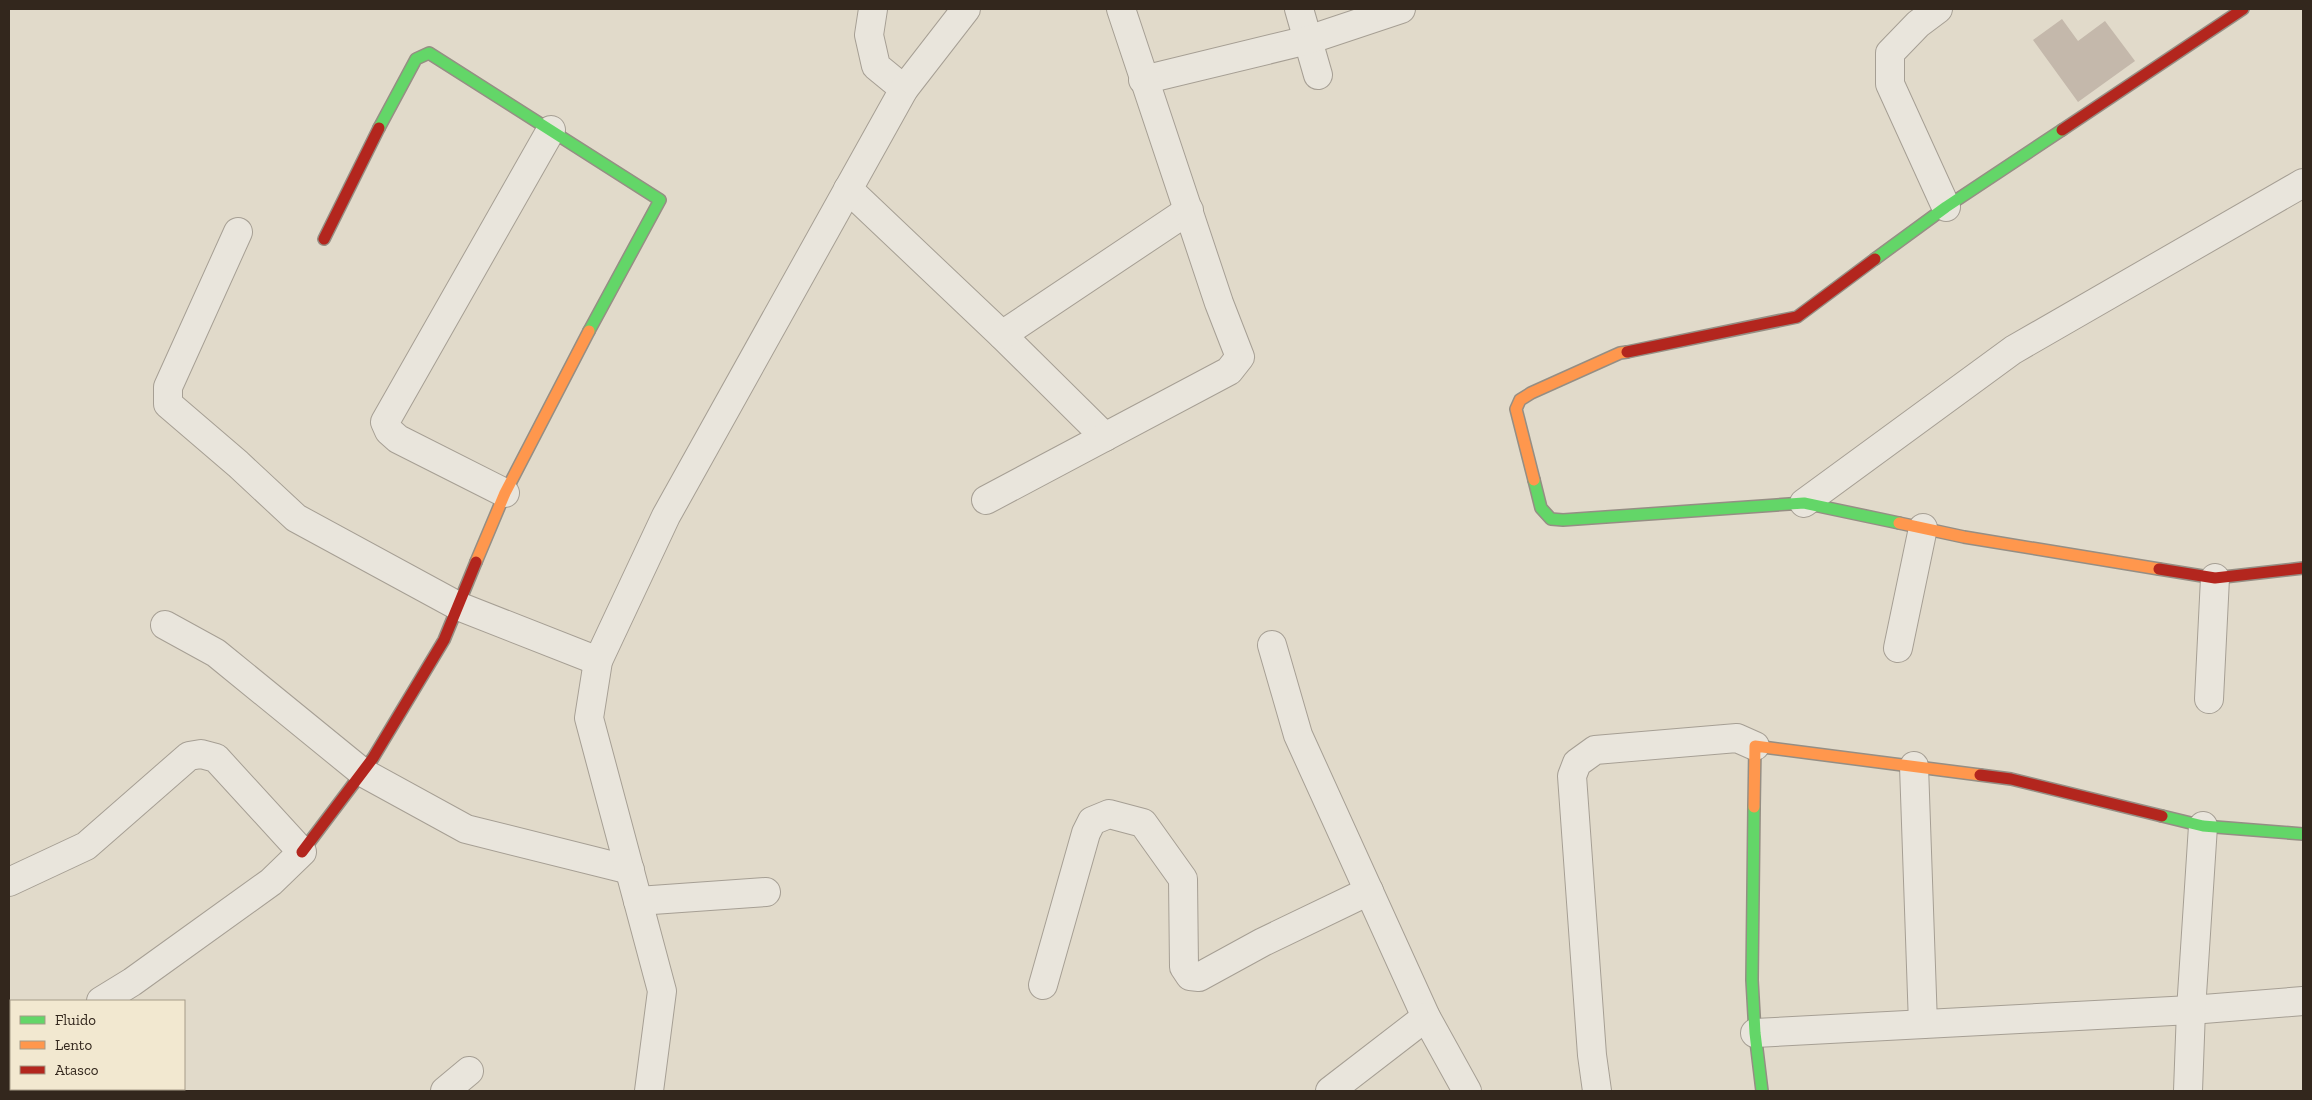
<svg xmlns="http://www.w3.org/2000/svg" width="2312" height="1100" font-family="'Zilla Slab',serif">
  <rect width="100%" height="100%" fill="#e1daca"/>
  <polygon fill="#c4b8ab" points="2062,19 2078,41 2105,21 2135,61 2078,102 2033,40"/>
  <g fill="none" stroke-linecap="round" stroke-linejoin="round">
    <defs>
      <g id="street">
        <polyline points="873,9 869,35 876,66 904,89"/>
        <polyline points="1299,9 1318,75"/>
        <polyline points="1938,9 1918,24 1890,53 1890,84 1946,207"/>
        <polyline points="1143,80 1308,40 1401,9"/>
        <polyline points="848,189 1002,335 1105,437"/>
        <polyline points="238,232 168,387 168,404 238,464 296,518 458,606 598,661"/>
        <polyline points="1002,335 1189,210"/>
        <polyline points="505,493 398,439 389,431 385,422 551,130"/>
        <polyline points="986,500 1229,371 1240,357 1219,303 1121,9"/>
        <polyline points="1804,503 2013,350 2303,183"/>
        <polyline points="165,625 216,653 362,772 466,829 630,870"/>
        <polyline points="1272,645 1298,735 1426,1017 1467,1091"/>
        <polyline points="1898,648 1923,528"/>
        <polyline points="2209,699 2215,578"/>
        <polyline points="1914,766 1923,1024"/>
        <polyline points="9,882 86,846 189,756 201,754 216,758 302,852 271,882 132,982 101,1001"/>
        <polyline points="638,901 766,892"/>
        <polyline points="1043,985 1086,833 1092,821 1109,814 1143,823 1183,879 1184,967 1190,976 1199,977 1263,942 1369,891"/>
        <polyline points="1755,1033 2191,1010 2303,1001"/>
        <polyline points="9,1058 11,1056"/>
        <polyline points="445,1091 469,1071"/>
        <polyline points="649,1091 662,991 589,718 598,661 666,516 904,89 966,9"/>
        <polyline points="1330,1091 1426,1017"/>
        <polyline points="1597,1091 1592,1055 1572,776 1577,763 1595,750 1737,738 1755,746"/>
        <polyline points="2188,1091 2191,1010 2203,826"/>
      </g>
      <g id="fast">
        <polyline points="379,128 416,59 429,53 660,200 589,331"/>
        <polyline points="1875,259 1946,207 2062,130"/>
        <polyline points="1534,480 1541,508 1551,519 1563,520 1804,503 1899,523"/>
        <polyline points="1754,807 1752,980 1755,1033 1762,1091"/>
        <polyline points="2162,816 2203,826 2303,834"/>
      </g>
      <g id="slow">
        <polyline points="1534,480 1516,409 1520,400 1531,393 1620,353 1627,352"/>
        <polyline points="1899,523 1964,537 2159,569"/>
        <polyline points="476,562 505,493 589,331"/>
        <polyline points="1754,807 1755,746 1980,775"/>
      </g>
      <g id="jam">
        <polyline points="2062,130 2243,9"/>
        <polyline points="324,239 379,128"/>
        <polyline points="1627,352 1797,317 1875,259"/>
        <polyline points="2159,569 2215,578 2303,568"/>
        <polyline points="1980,775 2011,779 2162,816"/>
        <polyline points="302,852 373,758 444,640 476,562"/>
      </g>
    </defs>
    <use href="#street" stroke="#a69f94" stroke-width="30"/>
    <use href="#fast" stroke="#958e84" stroke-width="14"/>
    <use href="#slow" stroke="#958e84" stroke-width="14"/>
    <use href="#jam" stroke="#958e84" stroke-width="14"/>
    <use href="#street" stroke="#e9e5dc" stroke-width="28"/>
    <use href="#fast" stroke="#63d668" stroke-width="11"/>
    <use href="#slow" stroke="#ff974d" stroke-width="11"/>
    <use href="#jam" stroke="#b3261e" stroke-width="11"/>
  </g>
  <rect width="2312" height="1100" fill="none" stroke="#33271d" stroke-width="20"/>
  <rect x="10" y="1000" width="175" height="90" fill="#f2e8d0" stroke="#a69b88"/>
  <rect x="20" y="1016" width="25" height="8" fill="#63d668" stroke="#a69b88"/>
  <text x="55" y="1025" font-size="15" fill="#33271d">Fluido</text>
  <rect x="20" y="1041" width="25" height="8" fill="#ff974d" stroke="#a69b88"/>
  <text x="55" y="1050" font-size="15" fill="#33271d">Lento</text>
  <rect x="20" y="1066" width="25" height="8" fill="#b3261e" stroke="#a69b88"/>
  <text x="55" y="1075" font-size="15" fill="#33271d">Atasco</text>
</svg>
